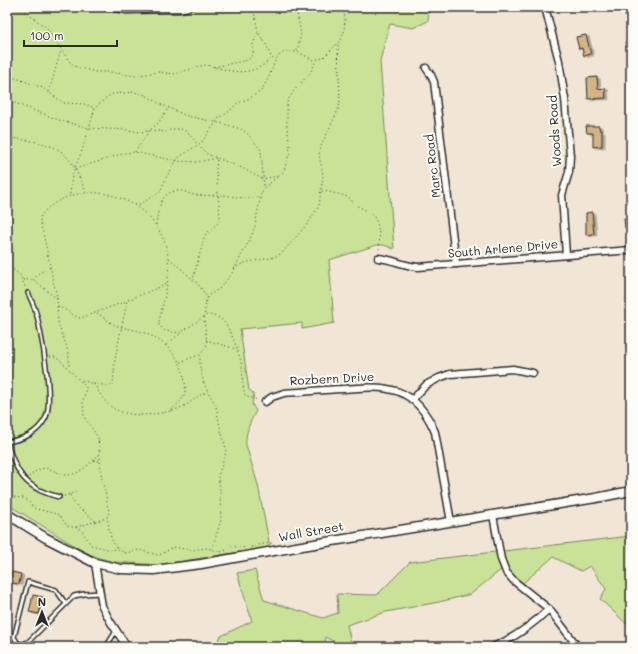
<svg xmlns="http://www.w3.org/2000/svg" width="638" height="654" font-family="Mali,sans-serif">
  <defs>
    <filter id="shadow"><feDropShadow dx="3" dy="1.5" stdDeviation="0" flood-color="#0004"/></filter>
  </defs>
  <rect width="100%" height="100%" fill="#f1e6d5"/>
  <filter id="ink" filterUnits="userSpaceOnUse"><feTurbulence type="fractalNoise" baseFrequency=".025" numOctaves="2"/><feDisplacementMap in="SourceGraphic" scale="8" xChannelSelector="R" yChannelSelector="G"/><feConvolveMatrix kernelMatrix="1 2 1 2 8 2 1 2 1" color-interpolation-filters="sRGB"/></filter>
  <g filter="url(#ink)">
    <g fill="#c9e298" stroke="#7a8662">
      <path d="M7,7H429L428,21L413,28L390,24L380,61L394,249L384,245H377L329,260L334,323L302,329V323L240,329L249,390L254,394L252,404L256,411C250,422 245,433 246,445L258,485L270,547L159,565L115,562L99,558L83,551L7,504Z"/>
      <polygon points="631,536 631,628 600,599 606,589 590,566 581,571 553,557 523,583 503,568 471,594 439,602 386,612 347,625 352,647 344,647 325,637 326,647 214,647 221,636 252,621 237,573 255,570 264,600 323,618 338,613 337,594 377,595 410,562"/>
    </g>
    <g fill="#d4b387" stroke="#2b2b2b" filter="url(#shadow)">
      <polygon points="631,7 631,33 628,34 626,27 629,26 623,9"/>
      <polygon points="586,35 591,54 584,56 582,48 579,49 576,37"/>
      <polygon points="597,77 598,89 605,88 606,98 588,99 587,78"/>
      <polygon points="586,126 599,126 600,131 602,131 602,146 593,147 593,133 587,133"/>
      <polygon points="592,212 594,234 586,235 586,213"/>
      <polygon points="631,218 631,228 625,228 624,219"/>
      <polygon points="12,572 21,574 19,584 7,582 7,573 11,574"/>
      <polygon points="33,595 43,597 39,614 29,612"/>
    </g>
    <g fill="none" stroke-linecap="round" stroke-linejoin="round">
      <defs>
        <g id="lane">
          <path d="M28,293C33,303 37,314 39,325C43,344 54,404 45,419C37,434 23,439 7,442C16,474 26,489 59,497"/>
          <polyline points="66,604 56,590 28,582 14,637 17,642 21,645 28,642 74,596 84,594 99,593"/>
          <polyline points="106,647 116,631"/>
        </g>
        <g id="street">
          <polyline points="109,7 127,10 180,9 188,7"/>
          <polyline points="545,7 559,61 565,99 570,156 569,172 562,195 566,255"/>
          <polyline points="426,68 431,75 434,82 456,264"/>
          <path d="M378,258C392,259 404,266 418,267L631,250"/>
          <polyline points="413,399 426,385 439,378 450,374 513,369 533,373"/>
          <path d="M265,402L272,397L284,393C303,392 322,390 342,389C386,385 415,385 435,432L451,522"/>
          <polyline points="493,515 501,559 506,572 514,581 549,609 578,647"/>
          <polyline points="95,563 102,606 110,621 127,647"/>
          <path d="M493,647C515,638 532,625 549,609"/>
        </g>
        <polyline id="secondary" points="7,514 46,538 95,563 121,569 154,570 201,564 296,547 596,498 631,491"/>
      </defs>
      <use href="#lane" stroke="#2b2b2b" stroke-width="6"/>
      <use href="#street" stroke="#2b2b2b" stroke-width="9"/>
      <use href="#secondary" stroke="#2b2b2b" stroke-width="11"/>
      <g stroke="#2b2b2b" stroke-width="1" stroke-dasharray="1 3" stroke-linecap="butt">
        <path d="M18,7L47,28L69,61L76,67L96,72H110L135,76L157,72L175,74L204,65C211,65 216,68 223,69C240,74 260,73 271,57"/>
        <polyline points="252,7 255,16 258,32 267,46 271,57 275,61"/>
        <polyline points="297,51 301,34 297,13 300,7"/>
        <polyline points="313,60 323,58 341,40 344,32 345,19 343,7"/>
        <polyline points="214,67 248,60 253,55 253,44 258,32"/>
        <polyline points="7,75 43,88 55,97 64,103 84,104 95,108"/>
        <polyline points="49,92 61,50"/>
        <polyline points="7,100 59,120 89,128 128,130 140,132 152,130 165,132 173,129 181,129 189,133 198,145 207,154 242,168 262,179 278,176"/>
        <path d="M7,138C23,139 56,143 66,156C75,165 80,180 86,192"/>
        <polyline points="135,152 149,131 158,123 169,107"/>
        <polyline points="75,169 125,153 135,152 176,161 197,162 217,158 216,171 220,217 218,223 205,235 193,279"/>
        <path d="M322,191C327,191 347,196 350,198C352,200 353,203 356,205C362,209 370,211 374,217C380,227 380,241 379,251"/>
        <polyline points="70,194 72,175 83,148 95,108 107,97 113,94 134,92 146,95 160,104 187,116 224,124 241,129 247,133 261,150 264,188"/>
        <polyline points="135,205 140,204 160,192 166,178 178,158 202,142 219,118 230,111 236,104 250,98 261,91 268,79 276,59 280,55 284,52 298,52 313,60 315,64 310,73 293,92 287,102 287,127 290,146 289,154 284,171 264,188 261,194 255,226 250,239 231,275 219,289 209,295 206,300 204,320 207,343 206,347 200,355 200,368 204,384 216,406 220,427 226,449 225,456 218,476 220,489 221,520 212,549"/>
        <path d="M156,225C158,210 160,190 180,191C185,191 189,194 195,195C204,196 214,195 223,195C235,196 248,201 260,196"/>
        <polyline points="169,258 198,284 207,297"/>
        <polyline points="7,265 20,275 26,289"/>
        <path d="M234,269C248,257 269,263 283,252L309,222L319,206L323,175L319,155L321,146L338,110L340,103L338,43"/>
        <path d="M23,280H34L57,299C58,306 57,314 58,322C62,339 70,347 69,366"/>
        <polyline points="33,280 39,273 51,267"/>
        <path d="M57,299C57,292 54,287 53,280C49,260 45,241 40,221L41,215C78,173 151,194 166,247C173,272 164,297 159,322V325L165,331L180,333L207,315C213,315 221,318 224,322C232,332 240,355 242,367C243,376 242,386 245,395L247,397L259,400"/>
        <polyline points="128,300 167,284"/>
        <polyline points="58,306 79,318 81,318 127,301 115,359 113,386 94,384 81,380"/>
        <path d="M97,313C103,317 109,322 115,325C123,328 131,329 139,331C161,338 180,354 184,377C188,395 183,400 170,411"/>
        <polyline points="206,340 236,349"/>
        <polyline points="166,345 181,333"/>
        <path d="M50,357H55L61,361L86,387L83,402L84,417L98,437L102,481L105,491L109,513L107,516C109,527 109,539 117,548"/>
        <polyline points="180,362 199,355"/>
        <path d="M94,384C99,391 103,401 110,406C127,420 163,415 182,407C192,403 196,395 208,392"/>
        <polyline points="94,460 100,461"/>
        <path d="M29,477C51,456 54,480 73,474C83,472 92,461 99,455"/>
        <path d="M7,494C12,498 17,497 23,498C29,500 31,506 36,509L57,514L61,517L67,526L78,528L82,531L91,545L111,550L118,549L125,553L139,550L158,555L162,554L173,547L192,550L207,548L221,552L227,550L231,546L246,548"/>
        <path d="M70,495C75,509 86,511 95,521"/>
        <polyline points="64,496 76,492"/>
        <polyline points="76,527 107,518"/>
        <polyline points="251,547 263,544 274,543"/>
      </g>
      <use href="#lane" stroke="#fdfcf7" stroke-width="3"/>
      <use href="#street" stroke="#fdfcf7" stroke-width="6"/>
      <use href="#secondary" stroke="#fdfcf7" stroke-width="8"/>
    </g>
  </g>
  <g text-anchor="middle" stroke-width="4" stroke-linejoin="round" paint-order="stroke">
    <g font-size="12" fill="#2b2b2b" stroke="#fdfcf7">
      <text transform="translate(555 131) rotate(-94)" y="4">Woods Road</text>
      <text transform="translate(433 166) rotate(-97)" y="4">Marc Road</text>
      <text transform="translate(503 249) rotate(-5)" y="4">South Arlene Drive</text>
      <text transform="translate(332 379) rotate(-3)" y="4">Rozbern Drive</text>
      <text transform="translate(311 532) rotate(-10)" y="4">Wall Street</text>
    </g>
  </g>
  <rect width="638" height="654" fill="none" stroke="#fdfcf7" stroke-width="24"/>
  <rect x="12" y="12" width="614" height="630" fill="none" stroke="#2b2b2b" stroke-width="1.5" filter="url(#ink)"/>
  <g transform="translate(42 612)" stroke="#fdfcf7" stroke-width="3" paint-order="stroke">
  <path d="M0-3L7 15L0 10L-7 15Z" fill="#2b2b2b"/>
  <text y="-6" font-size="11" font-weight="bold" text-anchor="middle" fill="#2b2b2b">N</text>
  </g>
  <path d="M24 40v6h93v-6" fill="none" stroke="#2b2b2b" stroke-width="2"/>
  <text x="30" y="40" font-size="12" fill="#2b2b2b" stroke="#fdfcf7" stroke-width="3" paint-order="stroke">100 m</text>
</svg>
